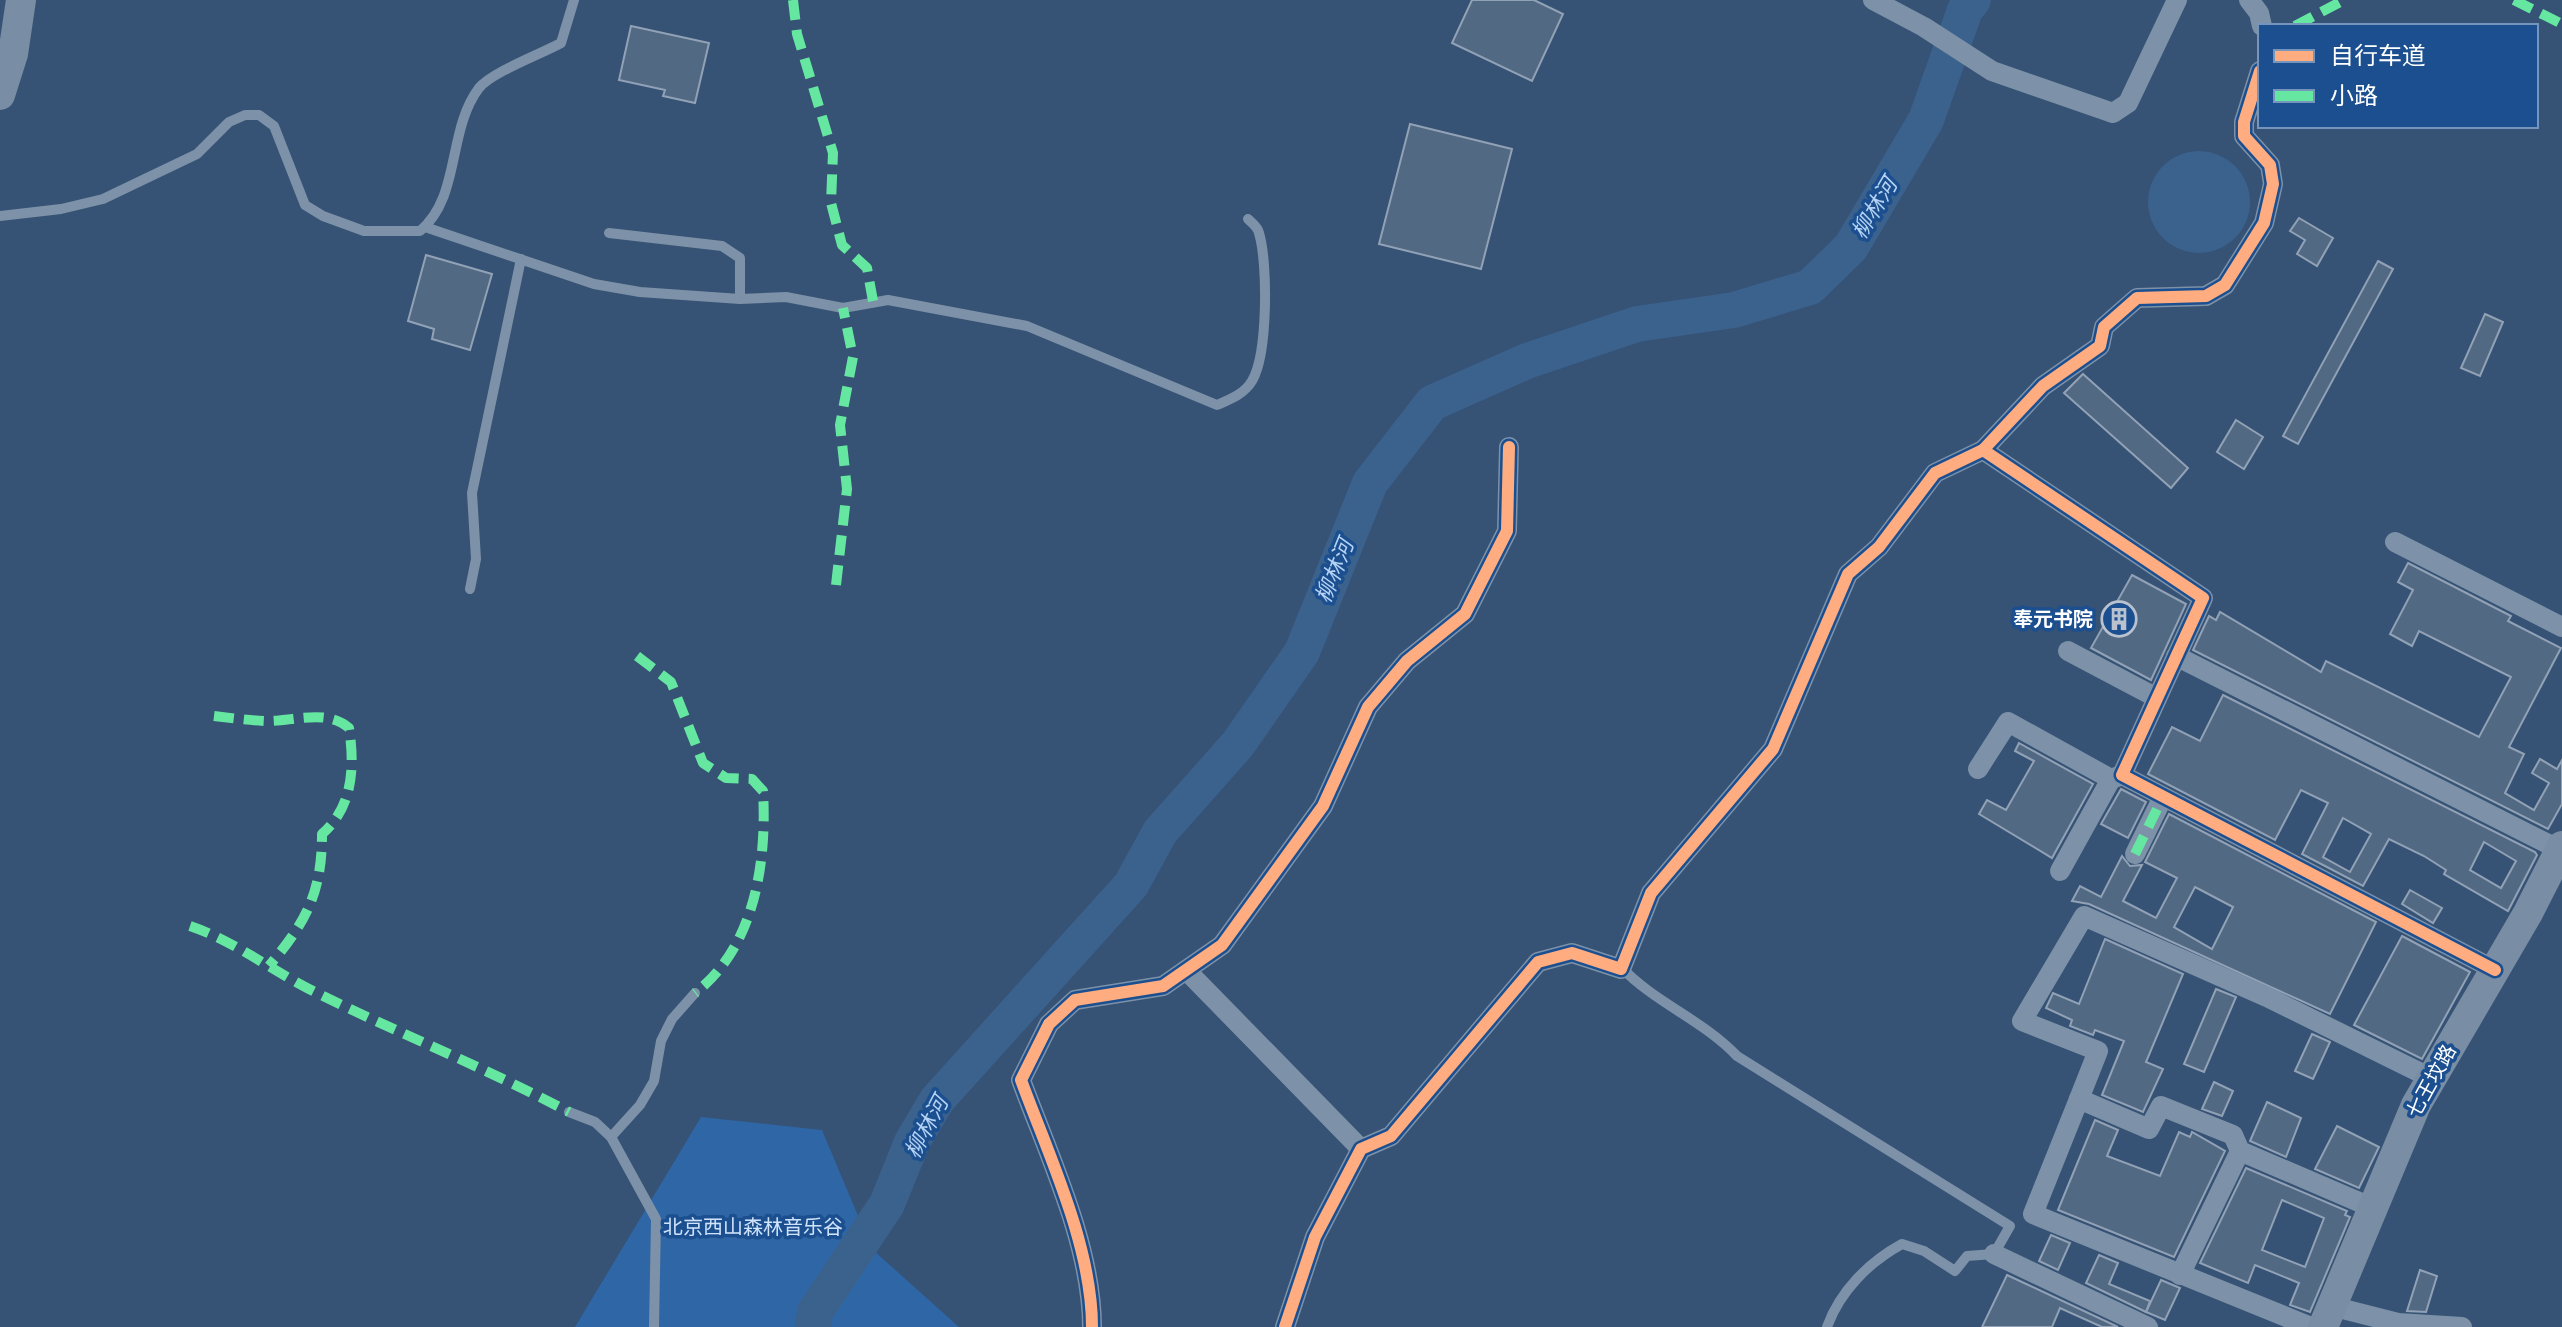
<svg xmlns="http://www.w3.org/2000/svg" width="2562" height="1327" font-family="Commissioner,'Noto Sans SC',sans-serif">
  <rect width="100%" height="100%" fill="#365274"/>
  <polygon fill="#2f66a5" points="701,1117 822,1130 872,1249 959,1327 575,1327"/>
  <circle fill="#3b618d" cx="2199" cy="202" r="51"/>
  <g fill="none" stroke-linecap="round" stroke-linejoin="round">
    <polyline stroke="#3b618d" stroke-width="36" points="813,1327 815,1312 887,1204 912,1142 937,1100 1131,885 1160,832 1238,744 1302,652 1370,483 1432,403 1527,361 1637,324 1734,310 1810,287 1851,247 1926,120 1965,10 1973,0"/>
  </g>
  <g fill="#526984" stroke="#92a2b6" stroke-width="2" fill-rule="evenodd">
    <polygon points="1472,0 1534,0 1563,14 1532,81 1452,43"/>
    <polygon points="631,26 709,43 695,103 663,96 665,90 619,80"/>
    <polygon points="1410,124 1512,149 1481,269 1379,244"/>
    <polygon points="2299,218 2333,238 2317,266 2297,254 2305,240 2290,231"/>
    <polygon points="426,255 492,274 470,350 432,339 434,329 408,321"/>
    <polygon points="2378,261 2393,269 2298,444 2283,436"/>
    <polygon points="2485,314 2503,322 2480,376 2461,368"/>
    <polygon points="2083,374 2188,468 2171,488 2064,393"/>
    <polygon points="2236,420 2263,437 2244,469 2217,452"/>
    <polygon points="2408,563 2511,616 2508,621 2561,648 2509,747 2524,754 2505,793 2534,810 2549,783 2532,773 2540,759 2557,769 2562,760 2562,804 2548,829 2193,650 2209,616 2216,620 2220,612 2321,672 2326,661 2479,737 2511,677 2419,631 2412,646 2390,634 2413,590 2398,582"/>
    <polygon points="2132,575 2186,604 2151,680 2091,648"/>
    <path d="M2223,695L2535,852L2537,855L2508,911L2444,874L2446,870L2424,856L2389,839L2363,886L2302,854L2328,803L2301,790L2275,840L2148,774L2172,727L2200,741ZM2343,818L2371,834L2350,872L2323,857ZM2484,842L2516,861L2501,888L2470,870Z"/>
    <polygon points="2019,743 2093,784 2052,858 1979,814 1987,800 2006,810 2034,761 2015,751"/>
    <polygon points="2121,789 2146,802 2128,838 2101,824"/>
    <path d="M2169,814L2376,922L2330,1014L2089,904L2072,901L2080,886L2101,897L2122,856L2130,866L2142,865L2123,901L2156,918L2177,878L2145,862ZM2195,887L2233,907L2212,949L2174,927Z"/>
    <polygon points="2410,890 2442,908 2433,923 2402,904"/>
    <polygon points="2402,936 2470,972 2422,1059 2354,1025"/>
    <polygon points="2105,939 2183,974 2146,1062 2163,1069 2143,1112 2102,1095 2124,1041 2095,1030 2093,1035 2070,1026 2072,1020 2046,1008 2053,993 2079,1004"/>
    <polygon points="2216,989 2236,997 2204,1072 2184,1064"/>
    <polygon points="2312,1034 2330,1042 2313,1079 2295,1071"/>
    <polygon points="2214,1082 2233,1091 2222,1116 2202,1109"/>
    <polygon points="2267,1102 2301,1118 2286,1157 2250,1141"/>
    <polygon points="2095,1120 2118,1130 2107,1156 2160,1176 2179,1132 2190,1137 2192,1132 2225,1151 2174,1257 2058,1210"/>
    <polygon points="2337,1126 2379,1147 2359,1188 2315,1169"/>
    <path d="M2246,1168L2347,1211L2345,1215L2350,1217L2310,1312L2290,1305L2299,1283L2255,1265L2248,1283L2200,1263ZM2282,1200L2324,1218L2305,1267L2262,1250Z"/>
    <polygon points="2051,1235 2070,1243 2058,1270 2039,1261"/>
    <polygon points="2099,1255 2118,1263 2109,1284 2150,1301 2146,1312 2086,1283"/>
    <polygon points="2420,1270 2437,1276 2426,1312 2407,1311"/>
    <polygon points="2007,1275 2118,1327 2102,1327 2060,1308 2052,1327 1982,1327"/>
    <polygon points="2161,1280 2180,1288 2165,1320 2146,1312"/>
  </g>
  <g fill="none" stroke-linecap="round" stroke-linejoin="round">
    <g stroke="#7d92a8" stroke-width="10">
      <path d="M0,216L61,209L103,199L197,154L229,122L245,115H259L274,126L305,205L323,216L364,231H420C461,197 447,130 479,88C492,72 541,54 561,43L574,0"/>
      <path d="M425,227L594,284L640,292L740,299L786,297L843,308L888,300L1027,326L1217,405C1231,399 1244,394 1252,381C1268,354 1268,263 1259,233C1258,227 1253,224 1248,219"/>
      <polyline points="609,233 722,246 740,258 740,299"/>
      <polyline points="470,589 476,559 472,493 521,259"/>
      <path d="M1621,967C1655,1003 1703,1020 1737,1056L2010,1226L1994,1254L1967,1256L1955,1271L1924,1251L1902,1244C1869,1262 1840,1291 1827,1327"/>
      <polyline points="569,1112 595,1122 611,1137 656,1219 654,1327"/>
      <polyline points="611,1137 640,1105 654,1081 661,1041 672,1019 695,993"/>
    </g>
    <g stroke="#7d92a8" stroke-width="20">
      <polyline points="1873,0 1924,27 1992,71 2113,113 2128,103 2177,0"/>
      <polyline points="2249,0 2259,13 2262,26"/>
      <polyline points="1983,450 2203,598 2122,775 2495,970"/>
      <polyline points="2395,542 2562,627"/>
      <polyline points="2068,651 2157,698"/>
      <polyline points="2176,656 2560,850"/>
      <polyline points="1978,769 2008,722 2111,779 2122,775"/>
      <polyline points="2135,854 2163,797"/>
      <polyline points="2060,871 2111,779"/>
      <polyline points="1186,970 1361,1149"/>
      <polyline points="2079,1099 2098,1051 2022,1021 2084,916 2267,997 2431,1078"/>
      <polyline points="1994,1254 2148,1327"/>
      <polyline points="2180,1275 2240,1151"/>
      <polyline points="2331,1306 2398,1323 2462,1327"/>
      <path d="M1092,1327C1092,1246 1049,1156 1021,1080L1049,1024L1075,1000L1163,986L1222,945L1323,806L1368,707L1407,661L1465,614L1507,531L1509,447"/>
      <polyline points="1285,1327 1315,1237 1361,1149 1391,1136 1538,962 1572,953 1621,969 1651,893 1773,749 1848,574 1879,547 1935,473 1983,450 2043,386 2100,346 2104,327 2137,298 2206,296 2225,285 2264,223 2273,184 2270,165 2244,136 2244,122 2260,71"/>
      <polyline points="2311,1327 2033,1214 2079,1099 2149,1129 2161,1106 2233,1135 2240,1151 2373,1208"/>
    </g>
    <g stroke="#798da4" stroke-width="30">
      <polyline points="0,95 13,54 21,0"/>
      <polyline points="2323,1327 2416,1105 2528,913 2562,846"/>
    </g>
    <g stroke="#66e7a1" stroke-width="10" stroke-dasharray="20 10" stroke-linecap="butt">
      <polyline points="793,0 797,34 833,153 831,203 842,245 867,268 873,301"/>
      <polyline points="2514,0 2562,24"/>
      <polyline points="2295,26 2344,0"/>
      <polyline points="836,585 847,489 840,425 853,357 843,308"/>
      <path d="M637,656L671,682L703,763L726,778L752,779L763,791C767,862 755,947 695,993"/>
      <path d="M214,716C230,718 247,720 264,721C292,722 326,708 349,728C355,767 353,807 322,834C322,893 306,922 269,966"/>
      <polyline points="2135,854 2163,797"/>
      <path d="M190,926C234,941 268,968 309,989C395,1032 484,1067 569,1112"/>
    </g>
    <defs>
      <g id="cycleway">
        <polyline points="1983,450 2203,598 2122,775 2495,970"/>
        <path d="M1092,1327C1092,1246 1049,1156 1021,1080L1049,1024L1075,1000L1163,986L1222,945L1323,806L1368,707L1407,661L1465,614L1507,531L1509,447"/>
        <polyline points="1285,1327 1315,1237 1361,1149 1391,1136 1538,962 1572,953 1621,969 1651,893 1773,749 1848,574 1879,547 1935,473 1983,450 2043,386 2100,346 2104,327 2137,298 2206,296 2225,285 2264,223 2273,184 2270,165 2244,136 2244,122 2260,71"/>
      </g>
    </defs>
    <use href="#cycleway" stroke="#1b4f8f" stroke-width="17"/>
    <use href="#cycleway" stroke="#ffac80" stroke-width="12"/>
  </g>
  <defs>
    <symbol id="building-ring" viewBox="-11 -11 22 22"><circle r="9.5" fill="#1b4f8f" stroke="#b9c2ce" stroke-width="1.5"/><path d="M-4-6H4V6H1V3H-1V6H-4ZM-2.5-4.3h1.7v1.8h-1.7ZM.8-4.3h1.7v1.8H.8ZM-2.5-1h1.7V.8h-1.7ZM.8-1h1.7V.8H.8Z" fill="#b9c2ce"/></symbol>
  </defs>
  <g fill-rule="evenodd">
    <use href="#building-ring" x="2099" y="599" width="40" height="40"/>
  </g>
  <g text-anchor="middle" stroke-width="7" stroke-linejoin="round" paint-order="stroke">
    <g font-size="20" font-weight="bold" fill="#fff" stroke="#1b4f8f" text-anchor="end">
      <text x="2093" y="626">奉元书院</text>
    </g>
    <g font-size="20" fill="#fff" stroke="#1b4f8f">
      <text transform="translate(2431 1081) rotate(-61)" y="7">七王坟路</text>
    </g>
    <g font-size="20" fill="#cfe3fa" stroke="#1b4f8f">
      <text x="753" y="1234">北京西山森林音乐谷</text>
    </g>
    <g font-size="22" font-style="italic" fill="#b5d3f5" stroke="#1b4f8f">
      <text transform="translate(1874 208) rotate(-59)" y="8">柳林河</text>
      <text transform="translate(1334 571) rotate(-68)" y="8">柳林河</text>
      <text transform="translate(926 1127) rotate(-62)" y="8">柳林河</text>
    </g>
  </g>
  <rect x="2258" y="24" width="280" height="104" fill="#1b4f8f" stroke="#7695bc" stroke-width="2"/>
  <rect x="2274" y="50" width="40" height="12" fill="#ffac80" stroke="#7695bc" stroke-width="2"/>
  <text x="2330" y="64" font-size="24" fill="#ffffff">自行车道</text>
  <rect x="2274" y="90" width="40" height="12" fill="#66e7a1" stroke="#7695bc" stroke-width="2"/>
  <text x="2330" y="104" font-size="24" fill="#ffffff">小路</text>
</svg>
